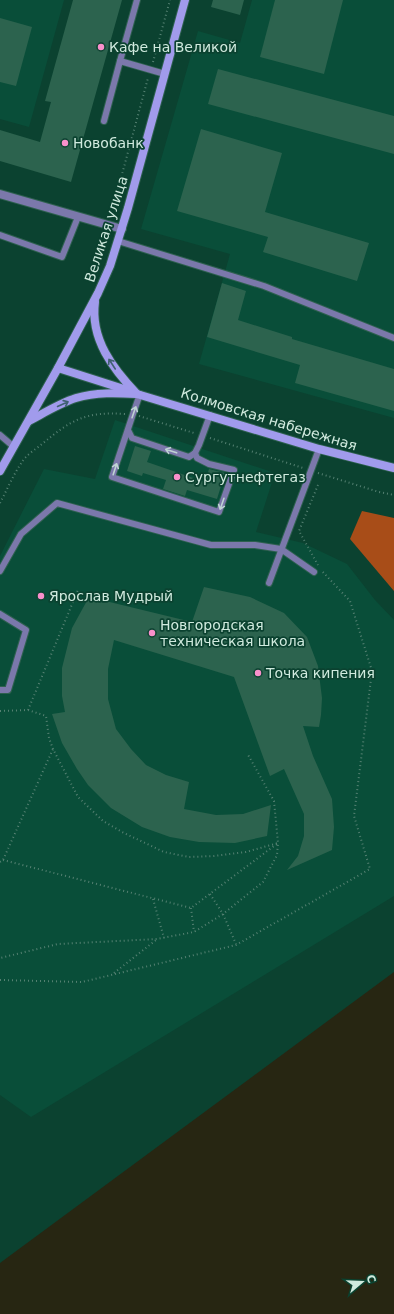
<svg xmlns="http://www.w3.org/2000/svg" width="394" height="1314" font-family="'DejaVu Sans',sans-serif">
  <rect width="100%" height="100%" fill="#0b4230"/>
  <g fill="#094e39">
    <polygon points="0,0 64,0 29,127 0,119"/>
    <polygon points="252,0 394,0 394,418 199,364 230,254 141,229 198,31 240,43"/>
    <polygon points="115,420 275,473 256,532 303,543 347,564 375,600 394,620 394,896 31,1117 0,1095 0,556 44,469 95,479"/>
  </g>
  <polygon fill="#a84d18" points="362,511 394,518 394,591 350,539"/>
  <polygon fill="#272612" points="394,972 394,1314 0,1314 0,1263"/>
  <g fill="#2c634e">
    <polygon points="73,0 122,0 71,182 0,161 0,130 40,142 51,102 45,101"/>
    <polygon points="213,0 244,0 240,15 211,7"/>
    <polygon points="275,0 343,0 324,74 260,57"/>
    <polygon points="0,18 32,27 16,86 0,82"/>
    <polygon points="218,69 394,116 394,154 208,104"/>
    <polygon points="201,129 282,153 265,212 369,243 357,281 263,252 268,237 177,211"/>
    <polygon points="222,283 246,291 238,320 292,337 292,339 394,369 394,411 295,383 300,365 207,337"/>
    <polygon points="135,446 151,451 147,462 205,482 209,469 225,473 217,499 187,490 185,496 163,489 166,480 143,473 142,476 127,471"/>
    <polygon points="204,587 250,597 284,613 307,637 318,666 322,698 321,715 319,727 303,726 313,756 332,799 334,827 332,850 287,870 298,856 304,836 304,814 284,769 270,776 234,677 114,640 108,669 108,699 116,729 131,749 146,765 166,775 189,782 184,809 216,815 243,814 271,805 267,836 235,843 199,842 170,837 142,827 111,808 88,785 77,769 62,743 52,714 65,712 62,696 62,668 72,628 89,597 192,622"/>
  </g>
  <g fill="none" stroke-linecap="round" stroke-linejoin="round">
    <defs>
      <g id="service">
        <polyline points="137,0 120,61 165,74"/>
        <polyline points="104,121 120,61"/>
        <polyline points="0,235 62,257 78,217"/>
        <polyline points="118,241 264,286 394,338"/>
        <polyline points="140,394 133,414 112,477 219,512 234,470 209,464 197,458 195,453"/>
        <polyline points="128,430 132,438 189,457 195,453 199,445 210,415"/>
        <polyline points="0,435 14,447"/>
        <polyline points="0,571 21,534 57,503 211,545 255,545 281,549 314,572"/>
        <polyline points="269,583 319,449"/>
        <polyline points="0,614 26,630 8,690 0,690"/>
      </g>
      <polyline id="minor" points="0,194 122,229"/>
      <g id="secondary">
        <path d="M95,302C90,339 113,369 137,394"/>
        <polyline points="58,368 127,390"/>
        <path d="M29,421C44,413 60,403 76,398C96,392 117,393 137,394L319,449L394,468"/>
        <polyline points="0,471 58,368 98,293 110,266 128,208 185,0"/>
      </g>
    </defs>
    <use href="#service" stroke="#2e604f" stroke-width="8"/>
    <use href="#minor" stroke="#2e604f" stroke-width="10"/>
    <use href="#secondary" stroke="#2e604f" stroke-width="10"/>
    <g stroke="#558172" stroke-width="2" stroke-dasharray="1 3" stroke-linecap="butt">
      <polyline points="153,62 170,0"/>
      <polyline points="114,204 148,78"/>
      <polyline points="139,416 194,433"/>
      <polyline points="210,438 303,468"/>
      <polyline points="318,473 379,492 394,495"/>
      <polyline points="318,485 299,531 318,565"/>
      <path d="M0,503C7,490 13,475 22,462C26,455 36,449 42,444C71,420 86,411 125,414"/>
      <polyline points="28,710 78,590"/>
      <polyline points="0,711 28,710 46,716 49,738 53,749 78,797 103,821 122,832 164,852 189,857 214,856 246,852 278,843 277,855 263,882 223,914 194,932 157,939 58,944 0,958"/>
      <polyline points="3,860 191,908 278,843 274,801 247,753"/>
      <polyline points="0,862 3,860 53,749"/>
      <polyline points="210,894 223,914 236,944"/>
      <polyline points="153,899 164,938"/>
      <polyline points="191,908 194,932"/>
      <polyline points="114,973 156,940"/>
      <polyline points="0,980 82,982 236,945 370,869 354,816 372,671 350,601 321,570"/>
    </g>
    <use href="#service" stroke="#7b78ab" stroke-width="6"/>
    <use href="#minor" stroke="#7b78ab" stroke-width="8"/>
    <use href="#secondary" stroke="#a19bec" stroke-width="8"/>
  </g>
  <defs><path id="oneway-shaft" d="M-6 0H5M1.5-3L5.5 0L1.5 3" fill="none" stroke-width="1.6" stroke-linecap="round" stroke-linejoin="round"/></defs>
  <g stroke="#406172">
    <use href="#oneway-shaft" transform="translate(112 364) rotate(-123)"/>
    <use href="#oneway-shaft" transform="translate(63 404) rotate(-24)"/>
  </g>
  <g stroke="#bfd3d4">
    <use href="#oneway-shaft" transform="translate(134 412) rotate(-71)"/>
    <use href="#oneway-shaft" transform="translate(171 451) rotate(-162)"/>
    <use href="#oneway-shaft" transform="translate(115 469) rotate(-72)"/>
    <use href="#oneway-shaft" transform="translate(222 504) rotate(109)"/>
  </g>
  <g fill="#f890cb" stroke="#0b4230" stroke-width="1.5">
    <circle cx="101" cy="47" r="4"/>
    <circle cx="65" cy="143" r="4"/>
    <circle cx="177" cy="477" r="4"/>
    <circle cx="41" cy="596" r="4"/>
    <circle cx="152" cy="633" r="4"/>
    <circle cx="258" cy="673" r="4"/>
  </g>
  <g text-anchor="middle" stroke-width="3.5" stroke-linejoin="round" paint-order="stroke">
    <g font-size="14" fill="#d0eade" stroke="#0b4230" text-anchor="start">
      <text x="109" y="52">Кафе на Великой</text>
      <text x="73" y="148">Новобанк</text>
      <text x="185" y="482">Сургутнефтегаз</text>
      <text x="49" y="601">Ярослав Мудрый</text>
      <text x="160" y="630">Новгородская<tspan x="160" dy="16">техническая школа</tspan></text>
      <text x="266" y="678">Точка кипения</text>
    </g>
    <g font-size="14" fill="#d0eade" stroke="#0b4230">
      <text transform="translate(106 229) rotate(-72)" y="5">Великая улица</text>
      <text transform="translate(269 419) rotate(17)" y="5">Колмовская набережная</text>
    </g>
  </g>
  <g transform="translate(362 1282) rotate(71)" stroke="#0b4230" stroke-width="3" paint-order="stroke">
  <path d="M0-3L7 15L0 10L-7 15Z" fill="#d0eade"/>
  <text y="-6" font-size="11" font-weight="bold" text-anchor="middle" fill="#d0eade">С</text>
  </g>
</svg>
